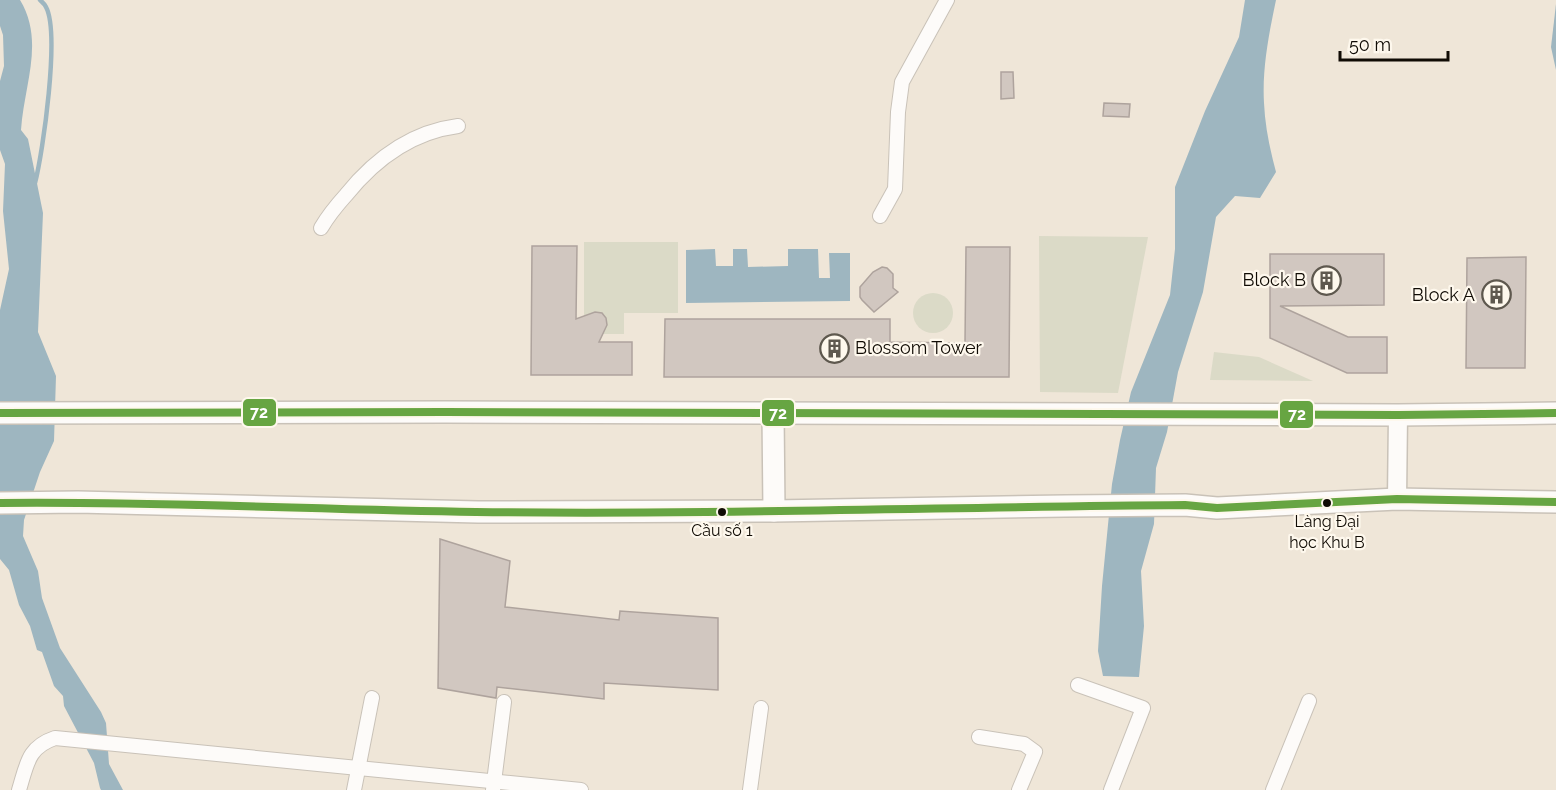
<svg xmlns="http://www.w3.org/2000/svg" width="1556" height="790" font-family="Raleway,sans-serif">
  <rect width="100%" height="100%" fill="#efe6d8"/>
  <g fill="#dbdac7">
    <polygon points="1039,236 1148,237 1118,393 1040,392"/>
    <polygon points="584,242 678,242 678,313 624,313 624,334 584,334"/>
    <circle cx="933" cy="313" r="20"/>
    <polygon points="1214,352 1259,357 1313,381 1210,380"/>
  </g>
  <g fill="#9eb6c0">
    <path d="M0,0H20C45,41 24,85 21,130L28,139L43,213L38,332L56,376L54,441L40,472L24,520L23,536L38,571L42,598L60,648L101,712L106,723L109,764L123,790H101L100,788L94,763L64,706L63,696L54,686L42,652L37,650L30,626L19,605L9,570L0,559V310L9,269L3,211L5,164L0,150V81L4,66L3,35L0,26Z"/>
    <path d="M1245,0H1276C1269,33 1262,69 1264,103C1265,126 1270,150 1276,172L1260,198L1235,196L1216,217L1203,292L1178,372L1167,432L1156,468L1154,524L1141,571L1144,626L1139,677L1103,676L1098,651L1102,586L1112,484L1120,440L1131,392L1170,295L1175,249V187L1205,111L1239,37Z"/>
    <polygon points="1556,4 1556,70 1551,47"/>
    <polygon points="715,249 716,266 733,266 733,249 747,249 748,267 788,266 788,249 818,249 819,278 830,278 829,253 850,253 850,301 686,303 686,250"/>
  </g>
  <g fill="none" stroke-linecap="round" stroke-linejoin="round">
    <path stroke="#9eb6c0" stroke-width="4.5" d="M35,183C43,152 60,33 46,7C45,4 42,2 40,0"/>
  </g>
  <g fill="#d1c7c0" stroke="#aea39d" stroke-width="1.5">
    <polygon points="1001,72 1013,72 1014,98 1001,99"/>
    <polygon points="1104,103 1130,104 1129,117 1103,116"/>
    <polygon points="532,246 577,246 576,319 595,312 602,313 606,318 607,325 599,342 632,342 632,375 531,375"/>
    <polygon points="966,247 1010,247 1009,377 664,377 665,319 890,319 890,342 965,343"/>
    <polygon points="1270,254 1384,254 1384,305 1280,306 1348,337 1387,337 1387,373 1347,373 1270,338"/>
    <polygon points="1526,257 1525,368 1466,368 1467,258"/>
    <polygon points="882,267 887,268 893,274 893,288 898,292 874,312 862,300 860,297 860,287 873,272"/>
    <polygon points="440,539 510,561 505,607 619,620 620,611 718,618 718,690 604,683 604,699 497,687 496,698 438,688"/>
  </g>
  <g fill="none" stroke-linecap="round" stroke-linejoin="round">
    <defs>
      <g id="street">
        <polyline points="880,216 895,189 898,112 902,82 947,0"/>
        <path d="M321,228C328,216 337,205 346,195C375,159 411,132 458,126"/>
        <polyline points="1078,685 1143,708 1111,790"/>
        <polyline points="979,737 1024,744 1035,752 1019,790"/>
        <path d="M19,790C27,764 28,747 55,738L581,790"/>
        <polyline points="354,790 372,698"/>
        <polyline points="493,790 504,702"/>
        <polyline points="750,790 761,708"/>
        <polyline points="1273,790 1309,701"/>
      </g>
      <polyline id="secondary" points="1397,499 1398,415"/>
      <g id="primary">
        <polyline points="0,413 445,412 1398,415 1556,413"/>
        <polyline points="773,413 774,511"/>
        <polyline points="0,503 78,502 478,512 774,511 1065,506 1185,505 1217,508 1397,499 1556,502"/>
      </g>
    </defs>
    <use href="#street" stroke="#c9c2b8" stroke-width="16"/>
    <use href="#secondary" stroke="#c9c2b8" stroke-width="21"/>
    <use href="#primary" stroke="#c9c2b8" stroke-width="24"/>
    <use href="#street" stroke="#fdfbf9" stroke-width="14"/>
    <use href="#secondary" stroke="#fdfbf9" stroke-width="18"/>
    <use href="#primary" stroke="#fdfbf9" stroke-width="21"/>
    <defs>
      <g id="bus-1">
        <polyline points="0,413 445,412 1398,415 1556,413"/>
        <path d="M0,503C159,501 318,510 476,512C712,515 949,507 1185,505L1217,508L1397,499L1556,502"/>
      </g>
    </defs>
    <use href="#bus-1" stroke="#fef8ed" stroke-width="12"/>
    <use href="#bus-1" stroke="#67a542" stroke-width="8"/>
  </g>
  <defs>
    <symbol id="building-ring" viewBox="-11 -11 22 22"><circle r="9.5" fill="#fef8ed" stroke="#5e584e" stroke-width="1.5"/><path d="M-4-6H4V6H1V3H-1V6H-4ZM-2.5-4.3h1.7v1.8h-1.7ZM.8-4.3h1.7v1.8H.8ZM-2.5-1h1.7V.8h-1.7ZM.8-1h1.7V.8H.8Z" fill="#5e584e"/></symbol>
  </defs>
  <g fill-rule="evenodd">
    <use href="#building-ring" x="1310" y="264" width="33" height="33"/>
    <use href="#building-ring" x="1480" y="278" width="33" height="33"/>
    <use href="#building-ring" x="818" y="332" width="33" height="33"/>
  </g>
  <g fill="#100b04" stroke="#fef8ed" stroke-width="2">
    <circle cx="1327" cy="503" r="5"/>
    <circle cx="722" cy="512" r="5"/>
  </g>
  <g text-anchor="middle" stroke-width="4.5" stroke-linejoin="round" paint-order="stroke">
    <g font-size="16" fill="#100b04" stroke="#fef8ed">
      <text x="1327" y="527">Làng Đại<tspan x="1327" dy="21">học Khu B</tspan></text>
      <text x="722" y="536">Cầu số 1</text>
    </g>
    <g font-size="18" fill="#100b04" stroke="#fef8ed" text-anchor="end">
      <text x="1306" y="286">Block B</text>
      <text x="1475" y="301">Block A</text>
      <text x="855" y="354" text-anchor="start">Blossom Tower</text>
    </g>
  </g>
  <g stroke="#fef8ed" stroke-width="2">
    <rect x="242" y="398" width="35" height="29" rx="6" fill="#67a542"/>
    <rect x="761" y="399" width="34" height="28" rx="6" fill="#67a542"/>
    <rect x="1279" y="400" width="35" height="29" rx="6" fill="#67a542"/>
  </g>
  <g font-size="16" text-anchor="middle" font-weight="bold" fill="#fff">
    <text x="259" y="418">72</text>
    <text x="778" y="419">72</text>
    <text x="1297" y="420">72</text>
  </g>
  <path d="M1340 51v9h108v-9" fill="none" stroke="#100b04" stroke-width="3"/>
  <text x="1349" y="51" font-size="18" fill="#100b04" stroke="#fef8ed" stroke-width="4.5" paint-order="stroke">50 m</text>
</svg>
